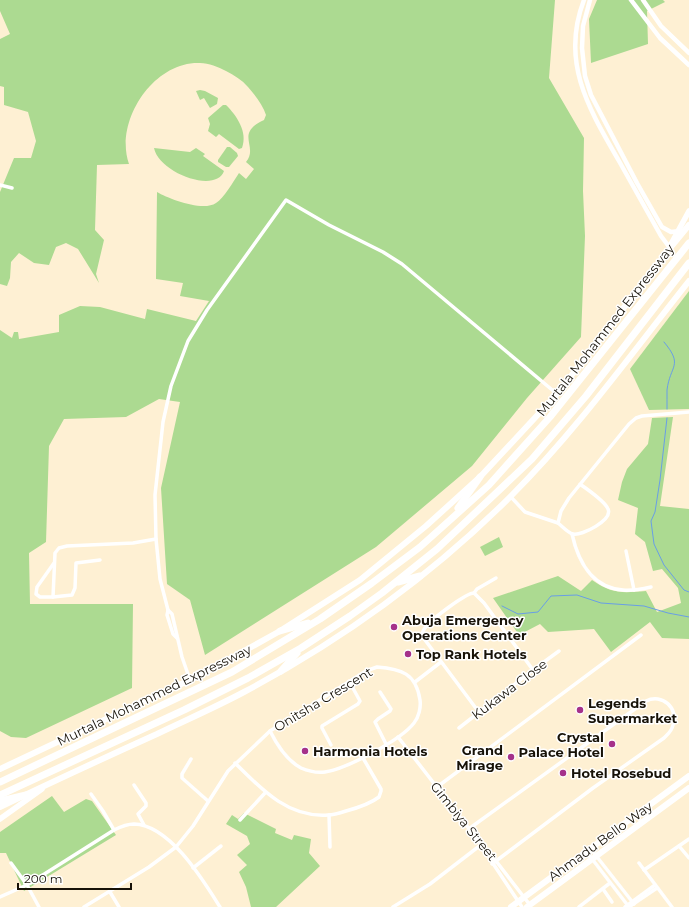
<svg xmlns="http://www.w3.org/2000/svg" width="689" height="907" font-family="Montserrat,sans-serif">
  <rect width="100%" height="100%" fill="#fef0d3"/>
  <g fill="#acda91">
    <path d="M0,0H555L549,78L584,138L583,191L585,236L581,337L527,398L472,466L376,547L205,655L190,600L167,584L161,488L180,402L159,399L126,417L64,419L49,446L46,542L29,553L30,604H133L132,688L26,738L11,737L0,731V330L12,338L14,332H18L19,339L59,332V315L80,306L100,307L145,319L147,309L196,321L209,301L180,296L183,283L156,279L157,192C169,199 203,212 216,203C224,198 233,182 239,173L246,179L254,169L246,162C259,146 234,134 264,120L266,115C263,105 255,95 248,87C242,80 234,75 226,71C218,67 209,63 200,63C153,61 114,122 129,164L97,165L95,230L104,240L96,274L99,283L78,249L66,243L56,247L49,265L34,263L19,253L11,262L10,278L7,286L0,284V192L14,158H31L36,141L28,112L4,105V87L0,86V39L10,34L0,11Z"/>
    <polygon points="597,0 663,0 665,2 647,11 648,44 591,63 589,19"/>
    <polygon points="200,90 205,91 218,98 217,104 210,108 204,98 200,100 196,91"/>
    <path d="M223,105H226C237,116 248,132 242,148L239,149L219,134L216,137L208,131L210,124L208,118Z"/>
    <polygon points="227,147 230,147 237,153 238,156 229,167 226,167 218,162 218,160"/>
    <path d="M154,148L190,152L196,148L205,154L203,156L224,171C216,194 159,173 154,148Z"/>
    <polygon points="689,291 689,409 649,410 630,369"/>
    <path d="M673,417L660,506L689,509V639L662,638L650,622L611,652L594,629L548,632L540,624L519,635L493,598L558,576L581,591L592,580C612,594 622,593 646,591L657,612L681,603L678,588L662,569L653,571L645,542L635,534L638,508L618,500L622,482L627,469L648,444L652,418Z"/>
    <polygon points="499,537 503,547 485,556 480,547"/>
    <polygon points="52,796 64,812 86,799 92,801 116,835 24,891 6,853 0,853 0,832"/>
    <polygon points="244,813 276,829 275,833 292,840 294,835 311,839 309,853 320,866 276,907 251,907 246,887 239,872 247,865 237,855 250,844 247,836 226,824 232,815 238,819"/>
  </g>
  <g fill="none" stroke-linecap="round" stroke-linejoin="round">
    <g stroke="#699ee6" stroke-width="1">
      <path d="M664,342C684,366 670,365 667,390C667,396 667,403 667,409"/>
      <polyline points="667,418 660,480 655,512 651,521 654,544 664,565 684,590 689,592"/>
      <polyline points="502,606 518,614 538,612 551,596 577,595 601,603 644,606 668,613 689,617"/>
    </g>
    <g stroke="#fff" stroke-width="3.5">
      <polyline points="0,185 12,188"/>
      <path d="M580,484C588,490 605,501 608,509C613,520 582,536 573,534C568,533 563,527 558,523L561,511L569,498L629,424L636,418L642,416L689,412"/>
      <polyline points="510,496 525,512 558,523"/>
      <path d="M572,534C578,561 592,588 623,590C632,591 642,589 651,587"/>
      <polyline points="626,551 634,590"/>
      <polyline points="54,563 37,587 36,594 40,597 53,597 72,595 75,588 76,563 100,560"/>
      <polyline points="474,593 477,589 496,578"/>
      <polyline points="53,597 55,553 59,548 67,546 133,543 156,539"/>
      <polyline points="168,610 172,614 182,657 190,680"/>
      <polyline points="177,638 173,634 167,615 168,610 160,579 156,539 155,495 163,422 171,386 188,341 207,310 286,200 329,225 383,252 402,264 557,394"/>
      <path d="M377,667C401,669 416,673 420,700C421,707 419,717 414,723C401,740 346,769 325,772C317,773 308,771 301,768C286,760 277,745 270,731L366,671Z"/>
      <polyline points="415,682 441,662"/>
      <polyline points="380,692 391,709 390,711 378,719 375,722 386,744"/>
      <path d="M478,711L425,640L422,634C423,631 424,628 427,626C433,618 466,593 474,593L484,603L533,670"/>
      <polyline points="459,728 533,670 559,651"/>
      <polyline points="398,737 491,857 496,861 530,905"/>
      <polyline points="331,745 322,728 322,726 358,704 360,701 349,681"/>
      <polyline points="191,759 182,774 182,778 208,801"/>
      <path d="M235,763C261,789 288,818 328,815C334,815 340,813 346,811C357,808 370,804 379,797L381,791V789L363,758"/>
      <polyline points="134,785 146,803 146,806 138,814 144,825"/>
      <polyline points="437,787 641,635"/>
      <polyline points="91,794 103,811 114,830"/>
      <polyline points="329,815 330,847"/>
      <polyline points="240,820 265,793"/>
      <path d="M470,828L646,701C662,693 679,708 673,725C672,731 668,734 664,738L593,788L492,864"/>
      <polyline points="679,846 689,858"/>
      <polyline points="590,848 634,904"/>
      <polyline points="586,851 629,907"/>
      <polyline points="492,862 522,907"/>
      <polyline points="11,863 27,885 39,907"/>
      <polyline points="639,863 672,907"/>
      <polyline points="193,868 221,846"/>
      <polyline points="644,870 689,839"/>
      <polyline points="603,889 612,902"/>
      <polyline points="110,892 119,907"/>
      <path d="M0,897L27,885L114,830C120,827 127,824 134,824C170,825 203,880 220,907"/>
      <polyline points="84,907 149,867 176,847 193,826 228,771 270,731"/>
      <polyline points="393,907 430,884 482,844"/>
      <polyline points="579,907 610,883"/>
      <polyline points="625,907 655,885"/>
      <polyline points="629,907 657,888"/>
    </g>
    <g stroke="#fff" stroke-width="4.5">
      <path d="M584,0C560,62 589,109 619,161C633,186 647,211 661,236L670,248"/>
      <polyline points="590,0 583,26 582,48 585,76 591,95 637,183 662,227 671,232 680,231"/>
      <polyline points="631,0 660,38 689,65"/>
      <polyline points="643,0 661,26 689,53"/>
    </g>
    <g stroke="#fff" stroke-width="5.5">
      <polyline points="671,244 689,211"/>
      <polyline points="0,819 42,789"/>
    </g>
    <g stroke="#fff" stroke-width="6">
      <polyline points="511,907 689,776"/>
      <polyline points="527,907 689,788"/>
    </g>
    <g stroke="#fff" stroke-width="6">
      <polyline points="0,769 153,697 190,680 226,661 280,631 360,580 426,526 480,477 557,394 670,248 689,225"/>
      <path d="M0,807C52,782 104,758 157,734C186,720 216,707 244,692C342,640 433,574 511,496C577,430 631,354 689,281"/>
    </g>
    <g stroke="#fff" stroke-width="7">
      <polyline points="458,508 480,477"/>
      <polyline points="398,582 420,576"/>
      <polyline points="280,631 308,623"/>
      <polyline points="281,671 297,653"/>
      <polyline points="0,782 232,672 320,619 372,583 420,547 489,485 550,417 689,243"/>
      <polyline points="0,795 184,710 248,678 301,648 350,616 382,593 437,549 532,459 586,396 689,263"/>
      <polyline points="0,801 26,795"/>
    </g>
  </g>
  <g fill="#a5318a" stroke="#fff" stroke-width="1.5">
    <circle cx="394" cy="627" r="4"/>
    <circle cx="408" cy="654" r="4"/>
    <circle cx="580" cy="710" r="4"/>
    <circle cx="612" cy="744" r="4"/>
    <circle cx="305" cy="751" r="4"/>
    <circle cx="511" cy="757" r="4"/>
    <circle cx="563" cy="773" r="4"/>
  </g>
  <g text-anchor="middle" stroke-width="3" stroke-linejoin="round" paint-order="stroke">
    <g font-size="13" fill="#171208" stroke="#fff">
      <text transform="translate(605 330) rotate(-52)" y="5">Murtala Mohammed Expressway</text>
      <text transform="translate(509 689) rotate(-37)" y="5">Kukawa Close</text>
      <text transform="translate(154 695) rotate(-26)" y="5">Murtala Mohammed Expressway</text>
      <text transform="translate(323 699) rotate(-31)" y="5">Onitsha Crescent</text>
      <text transform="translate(464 821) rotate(51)" y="5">Gimbiya Street</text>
      <text transform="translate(600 841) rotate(-36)" y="5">Ahmadu Bello Way</text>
    </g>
    <g font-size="13" font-weight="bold" fill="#171208" stroke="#fff" text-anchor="start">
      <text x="402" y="625">Abuja Emergency<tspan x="402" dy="15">Operations Center</tspan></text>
      <text x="416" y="659">Top Rank Hotels</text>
      <text x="588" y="708">Legends<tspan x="588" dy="15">Supermarket</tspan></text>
      <text x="604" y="742" text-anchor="end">Crystal<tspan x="604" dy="15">Palace Hotel</tspan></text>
      <text x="503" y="755" text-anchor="end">Grand<tspan x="503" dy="15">Mirage</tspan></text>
      <text x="313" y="756">Harmonia Hotels</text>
      <text x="571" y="778">Hotel Rosebud</text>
    </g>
  </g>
  <path d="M18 883v6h113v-6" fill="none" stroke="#171208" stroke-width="2"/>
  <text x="24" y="883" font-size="12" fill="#171208" stroke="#ffffff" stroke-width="3" paint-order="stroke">200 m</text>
</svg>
